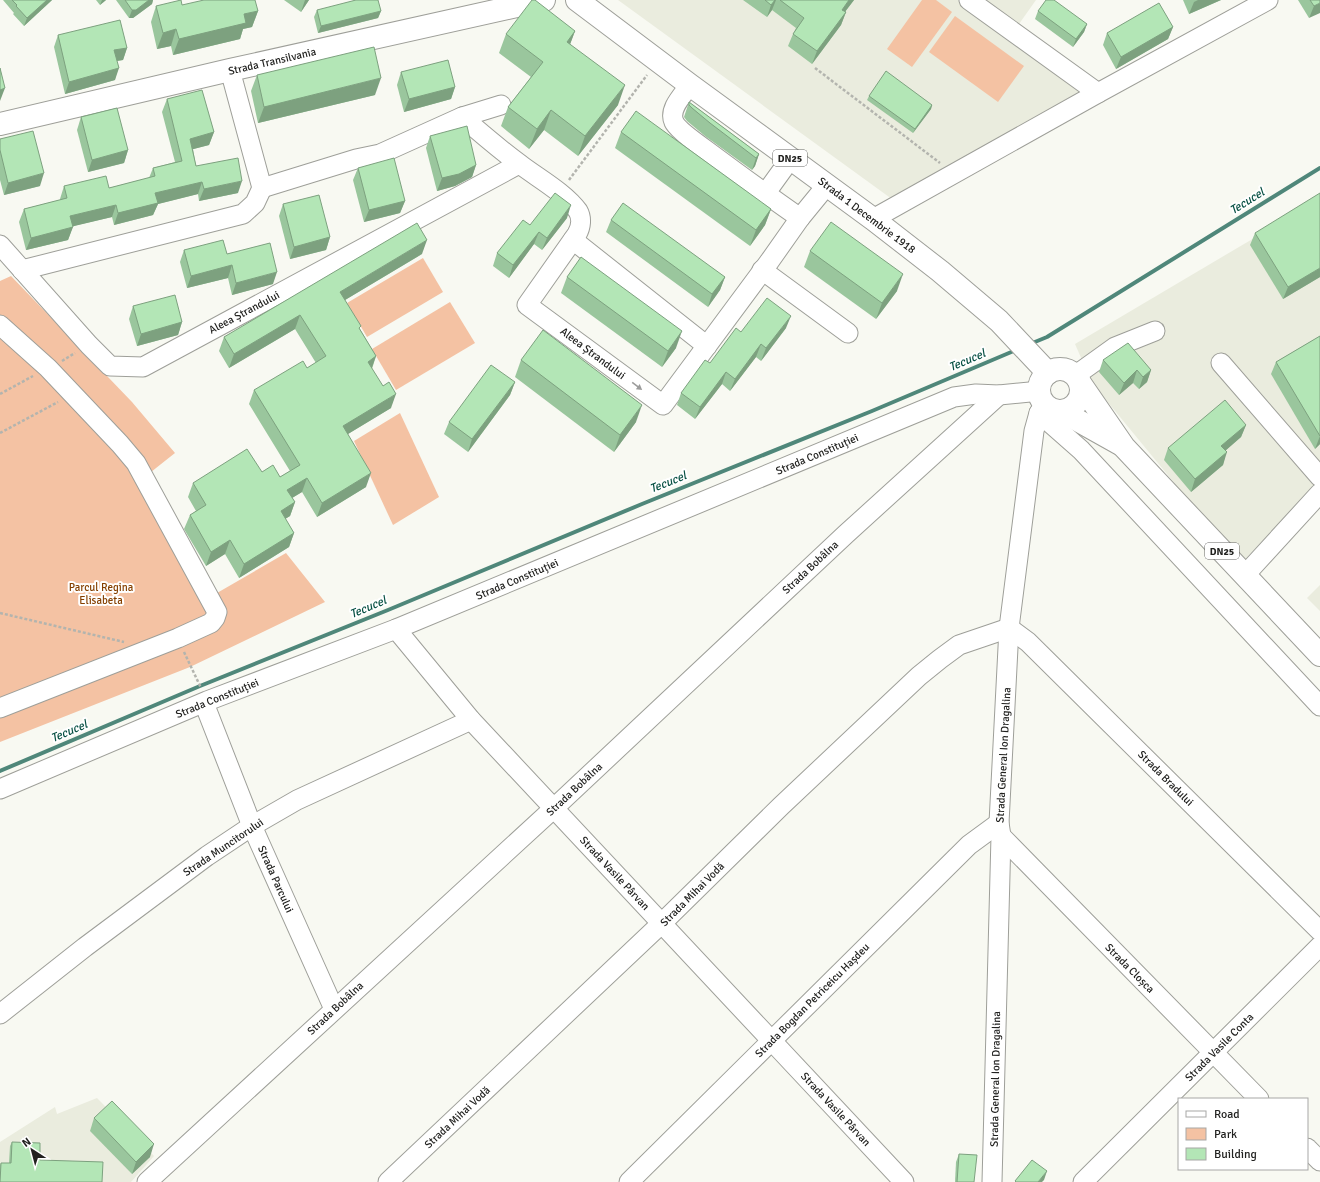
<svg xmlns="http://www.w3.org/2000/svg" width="1320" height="1182" font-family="Signika,sans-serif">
  <rect width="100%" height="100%" fill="#f8f9f2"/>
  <g fill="#eaecde">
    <polygon points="618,0 1036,0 1019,24 1103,85 896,202"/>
    <polygon points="1320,199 1320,480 1241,564 1092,383 1075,344"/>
    <polygon points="1320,585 1320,611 1307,598"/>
    <polygon points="97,1098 154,1156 131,1182 0,1182 0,1142 55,1107 57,1114"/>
  </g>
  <g fill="#f4c2a3">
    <polygon points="922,0 936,0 952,12 912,67 887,49"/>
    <polygon points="955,16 1024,66 998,102 929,52"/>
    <polygon points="423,258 443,292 367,337 347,303"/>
    <polygon points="11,276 132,402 175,453 151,472 217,593 286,553 325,602 190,667 0,742 0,281"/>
    <polygon points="450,302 475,343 396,390 372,349"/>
    <polygon points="400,413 439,497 393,525 354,441"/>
  </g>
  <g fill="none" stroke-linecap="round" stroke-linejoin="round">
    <g stroke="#4f877a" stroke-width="4">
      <polyline points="1030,344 1047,337 1320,168"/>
      <polyline points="0,771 200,686 388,610 642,504 872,411 1016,350"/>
    </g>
    <defs>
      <g id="minor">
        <polyline points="969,0 1098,93"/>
        <polyline points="230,70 262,188"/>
        <path d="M690,85C683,95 668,109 674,122C677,129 699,145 706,150C737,173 768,196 800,218"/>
        <polyline points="462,117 501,105"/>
        <path d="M262,188L356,159L380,154L462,117C481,133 500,150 521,165C538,178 565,193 578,211C582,218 581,227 577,234L527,305L663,405L769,262L800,218L827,185"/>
        <polyline points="765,194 791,158"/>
        <polyline points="873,219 1098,93 1268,0"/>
        <polyline points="573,240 707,346"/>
        <polyline points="0,245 89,345 110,366 143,367 519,164"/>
        <polyline points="22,270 243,214 255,203 262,188"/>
        <polyline points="762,270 848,333"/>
        <polyline points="0,325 48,368 120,444 136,463 217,612 215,618 211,623 178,638 0,708"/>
        <polyline points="1221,363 1320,477"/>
        <polyline points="1076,375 1115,347 1155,331"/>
        <polyline points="1039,413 1081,450 1320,706"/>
        <polyline points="1245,575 1320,493"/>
        <polyline points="396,629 471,720 904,1182"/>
        <polyline points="204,703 252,826 334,1009"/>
        <polyline points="0,789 207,701 396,629 954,397 976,394 999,395 1040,391"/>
        <polyline points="1001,836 1259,1099"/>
        <polyline points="0,1014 85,947 207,856 252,826 297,800 471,720"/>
        <polyline points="1307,1148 1320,1161"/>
        <polyline points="147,1182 553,809 846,534 999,395"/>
        <polyline points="388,1182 662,923 781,806 919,676 940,659 959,645 1009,628 1028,642 1320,931"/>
        <polyline points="629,1182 969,845 999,823"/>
        <polyline points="992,1182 1001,836 999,823 1009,628 1034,431 1039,413 1045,404"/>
        <polyline points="1083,1182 1320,946"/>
      </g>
      <g id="major">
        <polyline points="577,0 690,85 873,219 940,271 999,321 1048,373"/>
        <polyline points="0,124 230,70 544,0"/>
        <circle cx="1060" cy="390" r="21"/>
        <polyline points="1080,383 1124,447 1320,655"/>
        <polyline points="1061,411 1120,444"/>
      </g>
    </defs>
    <use href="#minor" stroke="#9e9f99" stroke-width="21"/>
    <use href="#major" stroke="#9e9f99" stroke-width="24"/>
    <g stroke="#b3b4ae" stroke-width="2.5" stroke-dasharray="3 2" stroke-linecap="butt">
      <polyline points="815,68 940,163"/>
      <polyline points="569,180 647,75"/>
      <polyline points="62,361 75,353"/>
      <polyline points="0,394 33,376"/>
      <polyline points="0,433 58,402"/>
      <polyline points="0,613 124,642"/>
      <polyline points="184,652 201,688"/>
    </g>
    <use href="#minor" stroke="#fff" stroke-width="19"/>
    <use href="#major" stroke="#fff" stroke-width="22"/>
  </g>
  <g fill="#9ac69d">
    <polygon points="3,0 52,0 51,1 24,26 13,14 14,13"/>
    <polygon points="96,0 106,0 100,5"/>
    <polygon points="116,0 153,0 152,4 133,18 129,18"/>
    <polygon points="284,0 309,0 301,12"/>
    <polygon points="743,0 854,0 845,12 846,12 841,25 812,64 788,46 793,34 796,28 772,10 767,17"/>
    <polygon points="1183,0 1221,0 1189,14"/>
    <polygon points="1298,0 1320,0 1309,18"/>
    <polygon points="182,5 258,11 252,27 243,29 240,39 173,55 171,46 157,49 151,22 156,6"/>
    <polygon points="317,10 381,11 378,18 318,33 314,17"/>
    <polygon points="1038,11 1087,24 1084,32 1073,47 1035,19"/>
    <polygon points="1173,27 1168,39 1116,69 1103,45 1107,33"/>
    <polygon points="575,31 570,44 618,105 578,156 544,130 529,149 501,126 508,107 531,77 499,53 506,34"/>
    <polygon points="58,35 127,48 123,60 117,61 115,80 65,94 54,47"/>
    <polygon points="401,72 455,87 451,99 404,112 397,85"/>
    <polygon points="257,75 375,95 258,123 251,91"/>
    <polygon points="869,96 932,105 931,109 913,133 867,100"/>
    <polygon points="167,99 214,132 209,145 193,149 196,166 238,193 199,201 198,194 158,204 153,215 114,225 112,217 73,226 68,240 26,250 19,222 24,209 60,200 60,199 64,186 109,188 149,178 153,168 175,162 162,112"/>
    <polygon points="689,102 759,154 755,166 752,170 705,136 687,121 684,117"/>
    <polygon points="81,117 128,150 124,163 88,172 77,130"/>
    <polygon points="621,132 771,209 765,225 750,246 615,148"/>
    <polygon points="430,136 476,165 472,177 455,186 437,191 426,148"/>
    <polygon points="0,139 40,186 4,195 0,180"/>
    <polygon points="358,168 405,201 400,213 364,222 353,180"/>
    <polygon points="283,204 330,237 326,250 290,259 279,216"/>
    <polygon points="567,218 542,250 534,244 509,278 493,266 497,253 530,225"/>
    <polygon points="611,220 725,277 720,290 708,307 606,232"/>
    <polygon points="1255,233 1320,277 1283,299 1250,245"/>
    <polygon points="184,250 227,254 273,284 232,295 228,278 187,288 180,262"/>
    <polygon points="810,251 897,291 876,319 804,267"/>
    <polygon points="422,254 345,300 360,329 376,356 372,369 391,408 348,434 366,487 317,517 302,492 292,498 295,502 290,516 285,519 294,533 289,547 239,578 225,554 206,566 184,529 190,515 196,511 188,497 193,483 262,472 280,477 290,471 249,404 254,390 307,368 316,363 295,329 229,368 219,351 224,337"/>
    <polygon points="567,277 676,348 662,367 561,293"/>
    <polygon points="133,306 182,322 178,335 137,346 129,319"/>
    <polygon points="786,328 761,361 756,357 730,391 722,384 695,419 677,405 681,393 710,363 741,332"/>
    <polygon points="1320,336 1320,444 1315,449 1271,374 1276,362"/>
    <polygon points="521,360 636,422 614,452 515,377"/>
    <polygon points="1103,360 1151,370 1147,382 1139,389 1133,383 1119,395 1099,372"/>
    <polygon points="515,382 510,395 468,452 444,434 449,422"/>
    <polygon points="1246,425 1241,437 1226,450 1223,465 1191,492 1164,460 1168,448"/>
    <polygon points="94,1118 150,1157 132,1174 90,1131"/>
    <polygon points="12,1142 40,1160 0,1182 0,1165 1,1163 9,1163 10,1146"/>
    <polygon points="959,1154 974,1182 955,1182 956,1162"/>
  </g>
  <g fill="#7da17f">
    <polygon points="47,0 52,0 51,1 24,26 27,18"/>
    <polygon points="102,0 106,0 100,5"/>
    <polygon points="149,0 153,0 152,4 133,18 129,18 132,10"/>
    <polygon points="305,0 309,0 301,12"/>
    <polygon points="775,0 776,0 772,10 767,17 771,5"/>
    <polygon points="849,0 854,0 837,22 842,10"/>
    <polygon points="1198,0 1221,0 1189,14 1194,2"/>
    <polygon points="1320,3 1320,13 1309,18 1314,6"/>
    <polygon points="258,11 252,27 243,29 240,39 173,55 179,39 244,14"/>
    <polygon points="381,11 378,18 318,33 321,26"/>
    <polygon points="846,12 841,25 812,64 817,51"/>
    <polygon points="1087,24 1084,32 1073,47 1076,39"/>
    <polygon points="1173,27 1168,39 1116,69 1121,57"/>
    <polygon points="176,29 171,46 157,49 163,33"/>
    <polygon points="575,31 568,50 567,42"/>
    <polygon points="127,48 123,60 109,62 114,50"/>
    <polygon points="119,68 115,80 65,94 69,82"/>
    <polygon points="381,78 375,95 258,123 264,107"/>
    <polygon points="625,85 618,105 578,156 585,136"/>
    <polygon points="455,87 451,99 404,112 409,99"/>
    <polygon points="5,88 0,101 0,90"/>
    <polygon points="932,105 931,109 913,133 915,129"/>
    <polygon points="551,110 544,130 529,149 537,129"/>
    <polygon points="214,132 209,145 186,151 190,139"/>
    <polygon points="128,150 124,163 88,172 92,160"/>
    <polygon points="759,154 755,166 752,170 756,158"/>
    <polygon points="476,165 472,177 455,186 437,191 442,178"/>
    <polygon points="44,173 40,186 4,195 8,183"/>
    <polygon points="242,181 238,193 199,201 204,189"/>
    <polygon points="202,182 198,194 158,204 153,215 114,225 118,213 155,193"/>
    <polygon points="405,201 400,213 364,222 369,210"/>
    <polygon points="116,205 112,217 66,228 70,216"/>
    <polygon points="571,205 567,218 542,250 547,238"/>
    <polygon points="771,209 765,225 750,246 756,230"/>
    <polygon points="73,227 68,240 26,250 31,238"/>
    <polygon points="539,232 534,244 509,278 513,265"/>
    <polygon points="330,237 326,250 290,259 294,247"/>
    <polygon points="427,240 422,254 335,306 340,292"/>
    <polygon points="232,265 228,278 187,288 191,276"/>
    <polygon points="1320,268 1320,277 1283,299 1288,287"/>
    <polygon points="277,272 273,284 232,295 236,283"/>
    <polygon points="903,274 897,291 876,319 882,303"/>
    <polygon points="725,277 720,290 708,307 712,294"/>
    <polygon points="300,315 295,329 229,368 234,354"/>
    <polygon points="791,316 786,328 761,361 766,348"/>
    <polygon points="182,322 178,335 137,346 141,334"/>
    <polygon points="682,331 676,348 662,367 668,351"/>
    <polygon points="761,344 756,357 730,391 735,379"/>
    <polygon points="376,356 371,370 368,362"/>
    <polygon points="1137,370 1133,383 1119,395 1124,383"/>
    <polygon points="1151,370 1147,382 1139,389 1143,377"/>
    <polygon points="726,372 722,384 695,419 700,407"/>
    <polygon points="515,382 510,395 468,452 472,439"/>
    <polygon points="396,394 391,408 338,440 343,426"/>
    <polygon points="642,405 636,422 614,452 620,435"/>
    <polygon points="1246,425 1241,437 1217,458 1221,446"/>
    <polygon points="1320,436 1320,444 1315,449"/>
    <polygon points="1227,452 1223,465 1191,492 1195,479"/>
    <polygon points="371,473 366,487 317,517 322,503"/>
    <polygon points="307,478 302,492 282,504 287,490"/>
    <polygon points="295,502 290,516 275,525 281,511"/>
    <polygon points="294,533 289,547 239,578 244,564"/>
    <polygon points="230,540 225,554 206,566 211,552"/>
    <polygon points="154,1144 150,1157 132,1174 136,1162"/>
    <polygon points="1047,1171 1044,1180 1042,1182 1038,1182"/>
  </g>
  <g fill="#b3e6b6" stroke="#7da17f">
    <polygon points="12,0 47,0 27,18 16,6 17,5"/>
    <polygon points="125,0 149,0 136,10 132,10"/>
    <polygon points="181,0 182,5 204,0 255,0 258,11 244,14 246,23 179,39 176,29 163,33 156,6"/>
    <polygon points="356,0 378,0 381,11 321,26 317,10"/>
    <polygon points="532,0 535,0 575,31 567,42 625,85 585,136 551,110 537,129 508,107 543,62 506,34"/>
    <polygon points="765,0 775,0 771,5"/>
    <polygon points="780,0 849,0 842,10 846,12 817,51 793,34 804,18"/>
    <polygon points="1046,0 1054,0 1087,24 1076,39 1038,11"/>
    <polygon points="1310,0 1320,0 1320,3 1314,6"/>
    <polygon points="1159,3 1173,27 1121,57 1107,33"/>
    <polygon points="120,20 127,48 114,50 119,68 69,82 58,35"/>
    <polygon points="374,47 381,78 264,107 257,75"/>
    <polygon points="448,60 455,87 409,99 401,72"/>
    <polygon points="0,68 5,88 0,90"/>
    <polygon points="886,71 932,105 915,129 869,96"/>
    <polygon points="202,90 214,132 190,139 196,166 238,158 242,181 204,189 202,182 155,193 158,203 118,213 116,205 70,216 73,227 31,238 24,209 67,198 64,186 106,176 109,188 155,176 153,168 182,161 167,99"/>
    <polygon points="689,102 759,154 756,158 710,123 692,108 689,105"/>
    <polygon points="117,108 128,150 92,160 81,117"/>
    <polygon points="636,111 771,209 756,230 621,132"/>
    <polygon points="467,126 476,165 459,174 442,178 430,136"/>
    <polygon points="33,131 44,173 8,183 0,150 0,139"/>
    <polygon points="394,158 405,201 369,210 358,168"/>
    <polygon points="555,193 571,205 547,238 539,232 513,265 497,253 523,220 530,225"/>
    <polygon points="1320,193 1320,268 1288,287 1255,233"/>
    <polygon points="319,195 330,237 294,247 283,204"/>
    <polygon points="623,203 725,277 712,294 611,220"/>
    <polygon points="831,222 903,274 882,303 810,251"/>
    <polygon points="417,223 427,240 340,292 361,326 359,328 376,356 368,362 383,386 389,382 396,394 343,426 371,473 322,503 307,478 287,490 295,502 281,511 294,533 244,564 230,540 211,552 190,515 206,505 193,483 247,449 262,472 273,465 280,477 300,465 254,390 303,361 307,368 326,356 300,315 234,354 224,337"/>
    <polygon points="223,240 227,254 270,243 277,272 236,283 232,265 191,276 184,250"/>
    <polygon points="581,257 682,331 668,351 567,277"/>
    <polygon points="175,295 182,322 141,334 133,306"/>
    <polygon points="767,298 791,316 766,348 761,344 735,379 726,372 700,407 681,393 705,360 710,363 736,328 741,332"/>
    <polygon points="543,330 642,405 620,435 521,360"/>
    <polygon points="1320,336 1320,436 1276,362"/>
    <polygon points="1128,343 1151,370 1143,377 1137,370 1124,383 1103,360"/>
    <polygon points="491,365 515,382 472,439 449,422"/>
    <polygon points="1225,400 1246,425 1221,446 1227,452 1195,479 1168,448"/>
    <polygon points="112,1101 154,1144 136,1162 94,1118"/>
    <polygon points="12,1142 40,1143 40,1160 103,1162 102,1182 0,1182 1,1163 11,1163"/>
    <polygon points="959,1154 977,1155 974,1182 957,1182"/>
    <polygon points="1032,1160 1047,1171 1038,1182 1016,1182 1015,1181"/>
  </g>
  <defs><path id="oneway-solid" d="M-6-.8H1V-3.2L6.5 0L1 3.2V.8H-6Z"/></defs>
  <use fill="#9c9c9b" href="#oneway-solid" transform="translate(637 386) rotate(37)"/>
  <g text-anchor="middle" stroke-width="4" stroke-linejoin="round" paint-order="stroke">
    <g fill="#fff" stroke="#646463" stroke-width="1">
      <rect x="773" y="150" width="34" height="16" rx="3"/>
      <rect x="1205" y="543" width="34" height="16" rx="3"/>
    </g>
    <g font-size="10" font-weight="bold" fill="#222220">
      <text x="790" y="162">DN25</text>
      <text x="1222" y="555">DN25</text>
    </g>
    <g font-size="11" fill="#222220" stroke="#fff">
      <text transform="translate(272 61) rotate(-13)" y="4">Strada Transilvania</text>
      <text transform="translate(867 215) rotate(37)" y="4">Strada 1 Decembrie 1918</text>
      <text transform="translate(244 312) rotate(-28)" y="4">Aleea Ștrandului</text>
      <text transform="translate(593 353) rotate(37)" y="4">Aleea Ștrandului</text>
      <text transform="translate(817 454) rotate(-23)" y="4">Strada Constituției</text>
      <text transform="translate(810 567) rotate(-43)" y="4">Strada Bobâlna</text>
      <text transform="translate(517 579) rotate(-23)" y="4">Strada Constituției</text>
      <text transform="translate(217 698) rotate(-22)" y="4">Strada Constituției</text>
      <text transform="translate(1003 755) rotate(-87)" y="4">Strada General Ion Dragalina</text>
      <text transform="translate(1166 778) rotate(45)" y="4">Strada Bradului</text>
      <text transform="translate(574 789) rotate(-43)" y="4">Strada Bobâlna</text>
      <text transform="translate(223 847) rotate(-34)" y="4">Strada Muncitorului</text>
      <text transform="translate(615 873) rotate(47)" y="4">Strada Vasile Pârvan</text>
      <text transform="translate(276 879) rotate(66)" y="4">Strada Parcului</text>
      <text transform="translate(692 894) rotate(-45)" y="4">Strada Mihai Vodă</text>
      <text transform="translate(1130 968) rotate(45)" y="4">Strada Cloșca</text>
      <text transform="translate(812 1000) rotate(-45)" y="4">Strada Bogdan Petriceicu Hașdeu</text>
      <text transform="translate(335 1008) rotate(-43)" y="4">Strada Bobâlna</text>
      <text transform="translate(1219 1047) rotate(-45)" y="4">Strada Vasile Conta</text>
      <text transform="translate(995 1079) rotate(-89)" y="4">Strada General Ion Dragalina</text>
      <text transform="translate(836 1109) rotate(47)" y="4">Strada Vasile Pârvan</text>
      <text transform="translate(457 1117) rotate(-43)" y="4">Strada Mihai Vodă</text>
    </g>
    <g font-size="11" fill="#854000" stroke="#fff">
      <text x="101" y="591">Parcul Regina<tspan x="101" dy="13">Elisabeta</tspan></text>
    </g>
    <g font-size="12" font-style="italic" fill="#075043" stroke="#fff">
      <text transform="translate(1247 201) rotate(-32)" y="4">Tecucel</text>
      <text transform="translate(967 360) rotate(-23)" y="4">Tecucel</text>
      <text transform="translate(668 482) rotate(-22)" y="4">Tecucel</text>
      <text transform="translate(368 607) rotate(-23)" y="4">Tecucel</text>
      <text transform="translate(69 731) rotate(-23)" y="4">Tecucel</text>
    </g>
  </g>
  <rect x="1178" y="1098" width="130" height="72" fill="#ffffff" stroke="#a7a7a6"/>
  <rect x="1186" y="1111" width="20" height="6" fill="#ffffff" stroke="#a7a7a6"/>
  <text x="1214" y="1118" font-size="12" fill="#222220">Road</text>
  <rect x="1186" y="1128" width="20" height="12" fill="#f4c2a3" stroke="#a7a7a6"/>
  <text x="1214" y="1138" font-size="12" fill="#222220">Park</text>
  <rect x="1186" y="1148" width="20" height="12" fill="#b3e6b6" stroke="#a7a7a6"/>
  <text x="1214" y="1158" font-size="12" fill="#222220">Building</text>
  <g transform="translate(32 1150) rotate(324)" stroke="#ffffff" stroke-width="3" paint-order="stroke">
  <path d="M0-3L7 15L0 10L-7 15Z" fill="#222220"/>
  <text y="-6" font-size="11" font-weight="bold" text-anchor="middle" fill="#222220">N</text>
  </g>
</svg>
